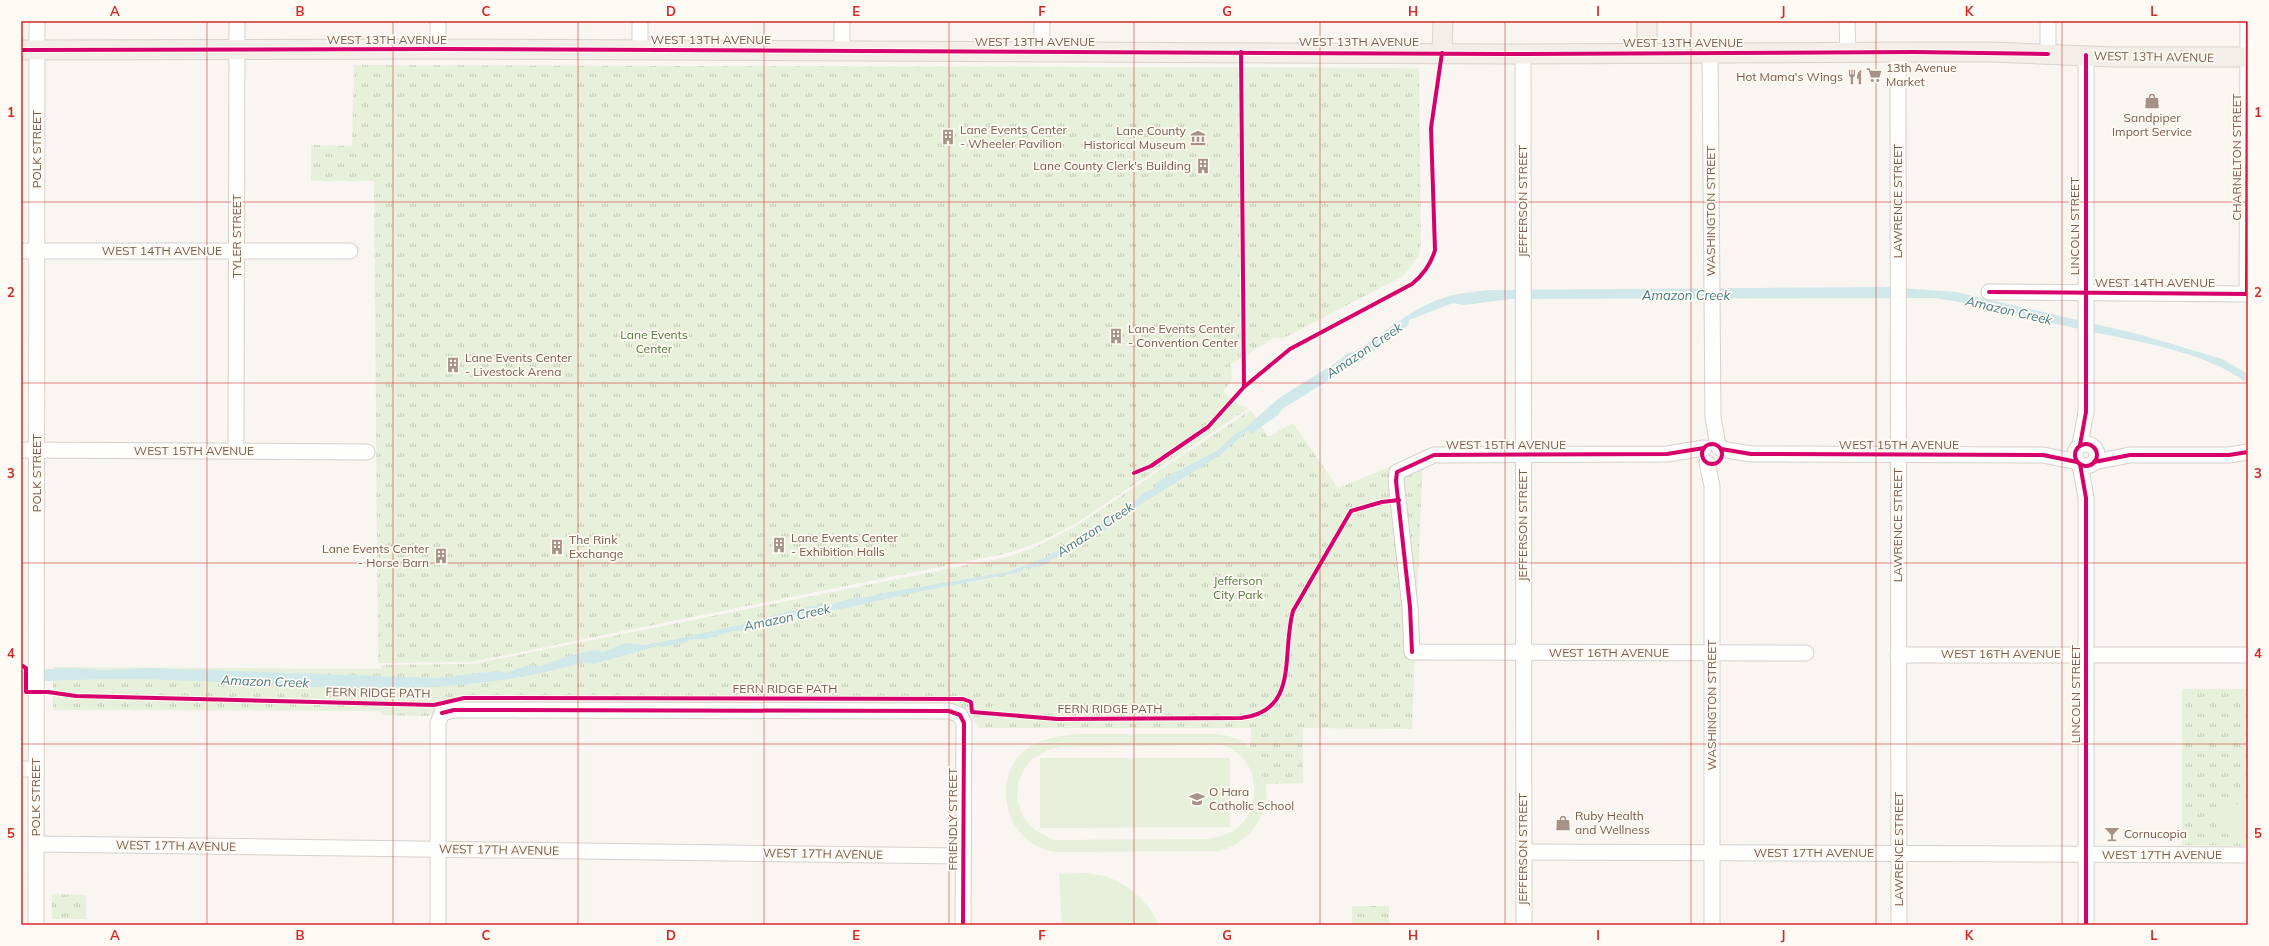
<svg xmlns="http://www.w3.org/2000/svg" width="2269" height="946" font-family="Mulish,sans-serif">
  <defs>
    <pattern id="grass-tufts" width="24" height="20" patternUnits="userSpaceOnUse"><rect width="24" height="20" fill="#e7f0db"/><path d="M3 7l-1-3M5 7V3M7 7l1-3M15 17l-1-3M17 17v-4M19 17l1-3" fill="none" stroke="#c0c6b4"/></pattern>
  </defs>
  <rect width="100%" height="100%" fill="#f9f5f0"/>
  <g fill="url(#grass-tufts)">
    <polygon points="354,65 1419,68 1421,241 1419,256 1403,276 1284,338 1274,338 1231,364 1232,379 1223,392 1239,405 1249,408 1075,524 1037,543 1008,553 471,662 378,663 374,181 311,181 311,145 352,146"/>
    <polygon points="1251,410 1268,437 1293,423 1338,488 1423,453 1412,729 1303,728 1303,783 1266,784 1250,750 1251,728 979,728 967,708 449,706 428,716 381,715 381,711 53,710 53,667 381,669 381,665 473,664 1007,557 1038,546 1076,526"/>
    <polygon points="2182,689 2248,689 2248,846 2182,845"/>
    <polygon points="52,894 86,895 86,919 52,919"/>
    <rect x="1352" y="906" width="37" height="19"/>
  </g>
  <g fill="#e7f0db" fill-rule="evenodd">
    <path d="M1076,734H1216C1225,735 1237,737 1245,743C1251,749 1254,758 1257,765C1260,771 1264,778 1266,785C1271,814 1247,846 1218,851L1059,852C1009,850 988,783 1024,751C1038,739 1058,736 1076,734ZM1220,745C1258,752 1266,806 1236,829C1227,836 1215,838 1204,839L1053,840L1035,830L1023,817L1017,799L1018,783L1025,767L1032,759L1048,750L1060,747Z"/>
    <polygon points="1040,758 1230,758 1230,827 1040,828"/>
    <polygon points="2226,804 2242,804 2242,812 2248,812 2248,830 2217,830 2218,811 2226,811"/>
    <path d="M1087,873C1096,875 1107,876 1115,880C1133,889 1152,906 1158,925H1062L1059,874Z"/>
  </g>
  <path fill="#d0e8ea" d="M1886,287L1956,292L2138,334L2222,359L2248,374V384C2205,350 2132,341 2079,329C2041,321 2004,312 1966,303L1934,298L1511,299L1464,305L1453,303L1409,320L1408,325L1395,336L1389,337L1365,358L1282,409L1278,415L1251,434L1248,430L1219,456L1120,517L1119,520L1107,525L1108,528L1076,548L1056,554L1047,564L1037,567L1033,566L1029,570L1025,567L1020,572L917,592L846,608L778,619L765,622L747,630L733,631L705,639H693L686,642L663,647L657,646L593,664L581,663C456,699 324,688 197,681C154,679 112,679 69,680C53,680 37,683 21,682V671L69,668L104,670L149,668L435,678L497,671L507,673L528,665L541,666L568,656L595,650L603,652L626,643L647,645L736,626L805,607L833,604L856,597L862,598L889,592L1007,572L1047,557L1056,551L1070,546L1125,506L1134,502L1143,493L1153,489L1160,480L1217,451L1235,434L1243,430L1279,398L1340,360L1346,354L1356,351C1384,334 1409,310 1440,299C1456,293 1472,292 1489,290Z"/>
  <g fill="none" stroke-linecap="round" stroke-linejoin="round">
    <polyline stroke="#d0e8ea" stroke-width="3.5" points="1051,558 1063,551"/>
    <defs>
      <g id="minor">
        <polyline points="842,21 842,50"/>
        <polyline points="1847,21 1848,53"/>
        <polyline points="2048,21 2048,54"/>
        <polyline points="438,49 438,21"/>
        <polyline points="640,50 640,21"/>
        <polyline points="1042,52 1042,21"/>
        <polyline points="1898,52 1899,925"/>
        <polyline points="1523,54 1524,925"/>
        <polyline points="1710,54 1713,417 1718,446"/>
        <polyline points="21,251 350,251"/>
        <polyline points="1989,292 2248,294"/>
        <polyline points="2247,294 2248,21"/>
        <circle cx="2086" cy="455" r="11"/>
        <polyline points="2080,445 2086,412 2086,55"/>
        <polyline points="1704,448 1667,454 1434,455 1397,472 1396,481 1410,607 1412,652 1806,653"/>
        <polyline points="1721,449 1751,454 2043,455 2077,462"/>
        <polyline points="21,450 367,452"/>
        <polyline points="236,451 237,21"/>
        <polyline points="2094,462 2130,455 2229,455 2248,452"/>
        <polyline points="1707,463 1712,486 1712,925"/>
        <polyline points="2080,464 2086,498 2086,925"/>
        <polyline points="1898,655 2248,655"/>
        <polyline points="21,769 36,769"/>
        <polyline points="36,844 963,856"/>
        <polyline points="1524,852 2248,855"/>
        <polyline points="36,925 37,21"/>
        <polyline points="438,925 438,723 442,713 454,710 949,711 960,715 964,723 963,925"/>
      </g>
      <g id="major">
        <polyline points="21,50 438,49 1502,54 1914,52 1991,52 2114,57 2248,57"/>
        <polyline points="1442,53 1443,21"/>
        <polyline points="1647,53 1647,21"/>
      </g>
    </defs>
    <use href="#minor" stroke="#d7d1cb" stroke-width="17"/>
    <use href="#major" stroke="#dad1cc" stroke-width="21"/>
    <use href="#minor" stroke="#fefefd" stroke-width="15"/>
    <use href="#major" stroke="#f3eee8" stroke-width="19"/>
    <defs>
      <g id="cycleway">
        <polyline points="21,50 438,49 1502,54 1914,52 2048,54"/>
        <polyline points="1241,52 1244,387"/>
        <polyline points="1989,292 2248,294"/>
        <polyline points="2247,294 2248,21"/>
        <circle cx="1712" cy="454" r="10"/>
        <circle cx="2086" cy="455" r="11"/>
        <polyline points="2080,445 2086,412 2086,55"/>
        <polyline points="1721,449 1751,454 2043,455 2077,462"/>
        <polyline points="2094,462 2130,455 2229,455 2248,452"/>
        <polyline points="2080,464 2086,498 2086,925"/>
        <path d="M1134,473L1151,466L1208,427L1244,387L1290,349L1412,284C1423,275 1431,264 1435,250L1431,128L1442,53"/>
        <polyline points="1412,652 1410,607 1396,481 1397,472 1434,455 1667,454 1704,448"/>
        <path d="M21,665L26,668V692H48L76,696L434,705L464,698L963,699L971,702L972,712L1057,719L1241,718C1300,711 1281,654 1293,611L1351,511L1382,502L1399,500"/>
        <polyline points="442,713 454,710 949,711 960,715 964,723 963,925"/>
      </g>
    </defs>
    <use href="#cycleway" stroke="#fffaf3" stroke-width="6"/>
    <use href="#cycleway" stroke="#d6006c" stroke-width="4"/>
  </g>
  <path fill="none" stroke="#d62828" stroke-width="1" stroke-opacity="0.55" d="M207,21V925M393,21V925M578,21V925M764,21V925M949,21V925M1134,21V925M1320,21V925M1505,21V925M1691,21V925M1876,21V925M2062,21V925M21,202H2248M21,383H2248M21,563H2248M21,744H2248"/>
  <defs>
    <symbol id="supermarket-bare" viewBox="-9 -9 18 18"><path d="M-6-5.5h2.5l.6 2H6L4.5 2H-2.5L-4.4-4H-6ZM-1.5 3.2a1.3 1.3 0 1 0 .1 0ZM3 3.2a1.3 1.3 0 1 0 .1 0Z" fill="#a69286" stroke="#fffaf3" stroke-width="2.5" paint-order="stroke"/></symbol>
    <symbol id="restaurant-bare" viewBox="-9 -9 18 18"><path d="M-5-6h1v4h1v-4h1v4h1v-4h1v5L-1.5 .5V6h-2V.5L-5-1ZM5-6V6H3V1.5H1.5Q1.5-4 5-6Z" fill="#a69286" stroke="#fffaf3" stroke-width="2.5" paint-order="stroke"/></symbol>
    <symbol id="shop-bare" viewBox="-9 -9 18 18"><path d="M-5-2.5h2.3a2.7 3.5 0 0 1 5.4 0H5L5.5 6h-11ZM-1.5-2.5h3a1.5 2.3 0 0 0-3 0Z" fill="#a69286" stroke="#fffaf3" stroke-width="2.5" paint-order="stroke"/></symbol>
    <symbol id="building-bare" viewBox="-9 -9 18 18"><path d="M-4-6H4V6H1V3H-1V6H-4ZM-2.5-4.3h1.7v1.8h-1.7ZM.8-4.3h1.7v1.8H.8ZM-2.5-1h1.7V.8h-1.7ZM.8-1h1.7V.8H.8Z" fill="#a69286" stroke="#fffaf3" stroke-width="2.5" paint-order="stroke"/></symbol>
    <symbol id="museum-bare" viewBox="-9 -9 18 18"><path d="M0-6L6-3V-2H-6V-3ZM-5-1h2V3h-2ZM-1-1h2V3h-2ZM3-1h2V3H3ZM-6 4H6V6H-6Z" fill="#a69286" stroke="#fffaf3" stroke-width="2.5" paint-order="stroke"/></symbol>
    <symbol id="school-bare" viewBox="-9 -9 18 18"><path d="M0-5L7-2L0 1L-7-2ZM-4 1L0 2.5L4 1V4Q0 6-4 4Z" fill="#a69286" stroke="#fffaf3" stroke-width="2.5" paint-order="stroke"/></symbol>
    <symbol id="bar-bare" viewBox="-9 -9 18 18"><path d="M-6-5H6L.8 .8V4.5H3.5V6h-7V4.5H-.8V.8Z" fill="#a69286" stroke="#fffaf3" stroke-width="2.5" paint-order="stroke"/></symbol>
  </defs>
  <g fill-rule="evenodd">
    <use href="#supermarket-bare" x="1863" y="64" width="22" height="22"/>
    <use href="#restaurant-bare" x="1844" y="66" width="22" height="22"/>
    <use href="#shop-bare" x="2141" y="90" width="22" height="22"/>
    <use href="#building-bare" x="937" y="126" width="22" height="22"/>
    <use href="#museum-bare" x="1187" y="127" width="22" height="22"/>
    <use href="#building-bare" x="1192" y="155" width="22" height="22"/>
    <use href="#building-bare" x="1105" y="325" width="22" height="22"/>
    <use href="#building-bare" x="442" y="354" width="22" height="22"/>
    <use href="#building-bare" x="768" y="534" width="22" height="22"/>
    <use href="#building-bare" x="546" y="536" width="22" height="22"/>
    <use href="#building-bare" x="430" y="545" width="22" height="22"/>
    <use href="#school-bare" x="1186" y="788" width="22" height="22"/>
    <use href="#shop-bare" x="1552" y="812" width="22" height="22"/>
    <use href="#bar-bare" x="2101" y="823" width="22" height="22"/>
  </g>
  <g text-anchor="middle" stroke-width="3.5" stroke-linejoin="round" paint-order="stroke">
    <g font-size="12" fill="#7a5c4d" stroke="#fffaf3">
      <text x="387" y="44">WEST 13TH AVENUE</text>
      <text x="711" y="44">WEST 13TH AVENUE</text>
      <text x="1035" y="46">WEST 13TH AVENUE</text>
      <text x="1359" y="46">WEST 13TH AVENUE</text>
      <text x="1683" y="47">WEST 13TH AVENUE</text>
      <text transform="translate(2154 57) rotate(1)" y="4">WEST 13TH AVENUE</text>
      <text transform="translate(37 149) rotate(-90)" y="4">POLK STREET</text>
      <text transform="translate(2237 157) rotate(-90)" y="4">CHARNELTON STREET</text>
      <text transform="translate(1523 201) rotate(-90)" y="4">JEFFERSON STREET</text>
      <text transform="translate(1898 201) rotate(-90)" y="4">LAWRENCE STREET</text>
      <text transform="translate(1711 211) rotate(-90)" y="4">WASHINGTON STREET</text>
      <text transform="translate(2075 226) rotate(-90)" y="4">LINCOLN STREET</text>
      <text transform="translate(237 236) rotate(-90)" y="4">TYLER STREET</text>
      <text x="162" y="255">WEST 14TH AVENUE</text>
      <text x="2155" y="287">WEST 14TH AVENUE</text>
      <text x="1506" y="449">WEST 15TH AVENUE</text>
      <text x="1899" y="449">WEST 15TH AVENUE</text>
      <text x="194" y="455">WEST 15TH AVENUE</text>
      <text transform="translate(37 473) rotate(-90)" y="4">POLK STREET</text>
      <text transform="translate(1523 525) rotate(-90)" y="4">JEFFERSON STREET</text>
      <text transform="translate(1898 525) rotate(-90)" y="4">LAWRENCE STREET</text>
      <text x="1609" y="657">WEST 16TH AVENUE</text>
      <text x="2001" y="658">WEST 16TH AVENUE</text>
      <text x="785" y="693">FERN RIDGE PATH</text>
      <text transform="translate(378 693) rotate(1)" y="4">FERN RIDGE PATH</text>
      <text transform="translate(2076 694) rotate(-90)" y="4">LINCOLN STREET</text>
      <text transform="translate(1712 705) rotate(-90)" y="4">WASHINGTON STREET</text>
      <text x="1110" y="713">FERN RIDGE PATH</text>
      <text transform="translate(36 797) rotate(-90)" y="4">POLK STREET</text>
      <text transform="translate(953 819) rotate(-90)" y="4">FRIENDLY STREET</text>
      <text transform="translate(176 846) rotate(1)" y="4">WEST 17TH AVENUE</text>
      <text transform="translate(1523 849) rotate(-90)" y="4">JEFFERSON STREET</text>
      <text transform="translate(1899 849) rotate(-90)" y="4">LAWRENCE STREET</text>
      <text transform="translate(499 850) rotate(1)" y="4">WEST 17TH AVENUE</text>
      <text x="1814" y="857">WEST 17TH AVENUE</text>
      <text transform="translate(823 854) rotate(1)" y="4">WEST 17TH AVENUE</text>
      <text x="2162" y="859">WEST 17TH AVENUE</text>
    </g>
    <g font-size="12" fill="#7a5c4d" stroke="#fffaf3" text-anchor="start">
      <text x="1886" y="72">13th Avenue<tspan x="1886" dy="14">Market</tspan></text>
      <text x="1843" y="81" text-anchor="end">Hot Mama's Wings</text>
      <text x="2152" y="122" text-anchor="middle">Sandpiper<tspan x="2152" dy="14">Import Service</tspan></text>
      <text x="960" y="134">Lane Events Center<tspan x="960" dy="14">- Wheeler Pavilion</tspan></text>
      <text x="1186" y="135" text-anchor="end">Lane County<tspan x="1186" dy="14">Historical Museum</tspan></text>
      <text x="1191" y="170" text-anchor="end">Lane County Clerk's Building</text>
      <text x="1128" y="333">Lane Events Center<tspan x="1128" dy="14">- Convention Center</tspan></text>
      <text x="465" y="362">Lane Events Center<tspan x="465" dy="14">- Livestock Arena</tspan></text>
      <text x="791" y="542">Lane Events Center<tspan x="791" dy="14">- Exhibition Halls</tspan></text>
      <text x="569" y="544">The Rink<tspan x="569" dy="14">Exchange</tspan></text>
      <text x="429" y="553" text-anchor="end">Lane Events Center<tspan x="429" dy="14">- Horse Barn</tspan></text>
      <text x="1209" y="796">O Hara<tspan x="1209" dy="14">Catholic School</tspan></text>
      <text x="1575" y="820">Ruby Health<tspan x="1575" dy="14">and Wellness</tspan></text>
      <text x="2124" y="838">Cornucopia</text>
    </g>
    <g font-size="12" fill="#537a41" stroke="#fffaf3">
      <text x="654" y="339">Lane Events<tspan x="654" dy="14">Center</tspan></text>
      <text x="1238" y="585">Jefferson<tspan x="1238" dy="14">City Park</tspan></text>
    </g>
    <g font-size="13" font-style="italic" fill="#437c86" stroke="#fffaf3">
      <text x="1686" y="300">Amazon Creek</text>
      <text transform="translate(2009 310) rotate(13)" y="5">Amazon Creek</text>
      <text transform="translate(1364 350) rotate(-34)" y="5">Amazon Creek</text>
      <text transform="translate(1095 529) rotate(-33)" y="5">Amazon Creek</text>
      <text transform="translate(787 617) rotate(-12)" y="5">Amazon Creek</text>
      <text transform="translate(265 681) rotate(2)" y="5">Amazon Creek</text>
    </g>
  </g>
  <rect width="2269" height="946" fill="none" stroke="#fffaf3" stroke-width="44"/>
  <rect x="22" y="22" width="2225" height="902" fill="none" stroke="#d62828" stroke-width="1.5"/>
  <g font-size="13" text-anchor="middle" font-weight="bold" fill="#d62828">
    <text x="115" y="16">A</text>
    <text x="300" y="16">B</text>
    <text x="486" y="16">C</text>
    <text x="671" y="16">D</text>
    <text x="856" y="16">E</text>
    <text x="1042" y="16">F</text>
    <text x="1227" y="16">G</text>
    <text x="1413" y="16">H</text>
    <text x="1598" y="16">I</text>
    <text x="1783" y="16">J</text>
    <text x="1969" y="16">K</text>
    <text x="2154" y="16">L</text>
    <text x="11" y="117">1</text>
    <text x="2258" y="117">1</text>
    <text x="11" y="297">2</text>
    <text x="2258" y="297">2</text>
    <text x="11" y="478">3</text>
    <text x="2258" y="478">3</text>
    <text x="11" y="658">4</text>
    <text x="2258" y="658">4</text>
    <text x="11" y="838">5</text>
    <text x="2258" y="838">5</text>
    <text x="115" y="940">A</text>
    <text x="300" y="940">B</text>
    <text x="486" y="940">C</text>
    <text x="671" y="940">D</text>
    <text x="856" y="940">E</text>
    <text x="1042" y="940">F</text>
    <text x="1227" y="940">G</text>
    <text x="1413" y="940">H</text>
    <text x="1598" y="940">I</text>
    <text x="1783" y="940">J</text>
    <text x="1969" y="940">K</text>
    <text x="2154" y="940">L</text>
  </g>
</svg>
